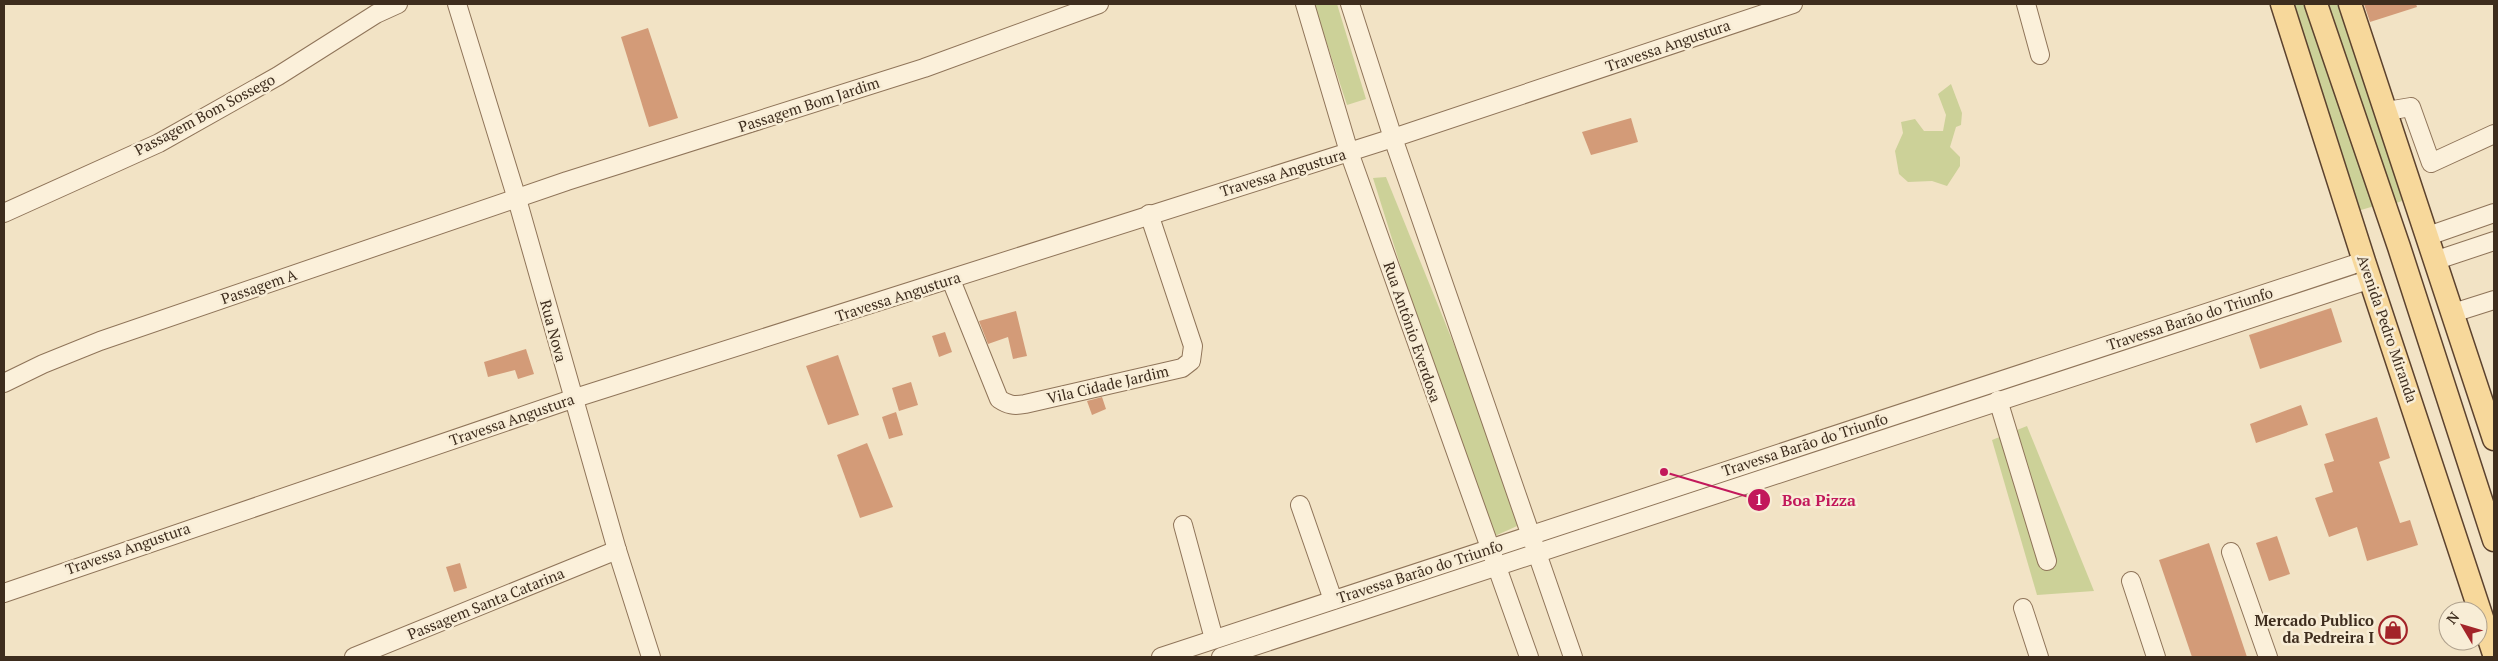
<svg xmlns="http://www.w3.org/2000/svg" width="2498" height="661" font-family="'PT Serif',serif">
  <rect width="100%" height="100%" fill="#f2e3c5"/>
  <g fill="#ccd198">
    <polygon points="1314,4 1337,4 1366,99 1347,105"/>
    <polygon points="2287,4 2308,4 2378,205 2354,212"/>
    <polygon points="2324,4 2344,4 2410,198 2391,205"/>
    <polygon points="1951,84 1962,113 1961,125 1956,127 1950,147 1960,157 1960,166 1947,186 1932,181 1908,182 1899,174 1895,151 1903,133 1901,122 1915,119 1924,131 1943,131 1946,115 1938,94"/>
    <polygon points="1386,177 1526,522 1486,540 1373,178"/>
    <polygon points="2027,426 2094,591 2037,595 1992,440"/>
  </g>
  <g fill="#d39b78">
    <polygon points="2364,4 2416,4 2417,7 2370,22"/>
    <polygon points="648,28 678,118 649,127 621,37"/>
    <polygon points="1631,118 1638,142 1591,155 1582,132"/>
    <polygon points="2331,308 2342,342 2260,369 2249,335"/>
    <polygon points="1016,311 1027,356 1013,359 1008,337 988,344 979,321"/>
    <polygon points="945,332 952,352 939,357 932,336"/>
    <polygon points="526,349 534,374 518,379 515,370 488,377 484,362"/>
    <polygon points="838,355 859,415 828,425 806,366"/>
    <polygon points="911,382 918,405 899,411 892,388"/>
    <polygon points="1102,397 1106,409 1092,415 1087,401"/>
    <polygon points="2301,405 2308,425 2256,443 2250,424"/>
    <polygon points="896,412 903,435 889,439 882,417"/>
    <polygon points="2377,417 2390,458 2379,462 2400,523 2410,520 2418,545 2367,561 2357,527 2329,537 2315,498 2333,492 2324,464 2334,461 2325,434"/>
    <polygon points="867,443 893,507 860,518 837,455"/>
    <polygon points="2277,536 2290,574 2269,581 2256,543"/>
    <polygon points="2209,543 2247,657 2192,657 2159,560"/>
    <polygon points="460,563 467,588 454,592 446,567"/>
  </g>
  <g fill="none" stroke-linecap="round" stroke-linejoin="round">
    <defs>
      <g id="minor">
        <polyline points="457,4 517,199 617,550 651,657"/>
        <polyline points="1305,4 1349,152 1529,657"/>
        <polyline points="1350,4 1393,138 1573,657"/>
        <polyline points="2026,4 2040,55"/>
        <polyline points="2387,111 2411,107 2431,163 2494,134"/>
        <polyline points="4,213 159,143 278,76 376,14 398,4"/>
        <polyline points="2428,236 2494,213"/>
        <polyline points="2437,260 2494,241"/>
        <path d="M951,280L999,399C1008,405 1014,406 1025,404L1182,368L1191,361L1193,346L1149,214"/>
        <polyline points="2453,313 2494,300"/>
        <polyline points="4,383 43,364 100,341 567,181 924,68 1099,4"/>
        <polyline points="1998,400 2047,561"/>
        <polyline points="1300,505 1333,600"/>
        <polyline points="1183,525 1214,639"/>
        <polyline points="2231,552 2268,657"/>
        <polyline points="2131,581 2156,657"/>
        <polyline points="4,593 572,399 1393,138 1793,4"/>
        <polyline points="2023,608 2039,657"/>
        <polyline points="354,657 617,550"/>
        <polyline points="1161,657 2364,261"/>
        <polyline points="1221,657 2371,279"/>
      </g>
      <g id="major">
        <polyline points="2282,4 2364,261 2494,654"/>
        <polyline points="2316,4 2399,247 2494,540"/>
        <polyline points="2350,4 2494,439"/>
      </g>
    </defs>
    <use href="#minor" stroke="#8f7459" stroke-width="20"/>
    <use href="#major" stroke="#5c422e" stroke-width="25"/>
    <use href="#minor" stroke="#fbf0da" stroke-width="18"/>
    <use href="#major" stroke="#f7d89b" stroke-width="22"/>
  </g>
  <defs>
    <symbol id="shop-ring" viewBox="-11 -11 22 22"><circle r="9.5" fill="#f8edd6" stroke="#a32429" stroke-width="1.5"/><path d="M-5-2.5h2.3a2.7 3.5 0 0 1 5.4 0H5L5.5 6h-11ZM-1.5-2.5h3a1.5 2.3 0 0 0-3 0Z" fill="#a32429"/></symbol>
  </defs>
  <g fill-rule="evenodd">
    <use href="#shop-ring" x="2377" y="614" width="32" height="32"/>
  </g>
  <g text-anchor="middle" stroke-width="5" stroke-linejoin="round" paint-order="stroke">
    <g font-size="15" fill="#3e2d1e" stroke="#f8edd6">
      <text transform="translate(1668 46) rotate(-19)" y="5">Travessa Angustura</text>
      <text transform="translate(809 105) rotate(-18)" y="5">Passagem Bom Jardim</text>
      <text transform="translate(205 115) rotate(-28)" y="5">Passagem Bom Sossego</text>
      <text transform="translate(1283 173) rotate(-17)" y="5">Travessa Angustura</text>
      <text transform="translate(259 287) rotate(-19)" y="5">Passagem A</text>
      <text transform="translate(898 297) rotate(-18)" y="5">Travessa Angustura</text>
      <text transform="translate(2190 319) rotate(-18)" y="5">Travessa Barão do Triunfo</text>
      <text transform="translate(2387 329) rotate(71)" y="5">Avenida Pedro Miranda</text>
      <text transform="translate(553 331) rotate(75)" y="5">Rua Nova</text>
      <text transform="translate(1412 332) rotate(71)" y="5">Rua Antônio Everdosa</text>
      <text transform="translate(1108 385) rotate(-13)" y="5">Vila Cidade Jardim</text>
      <text transform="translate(512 420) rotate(-19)" y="5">Travessa Angustura</text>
      <text transform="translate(1805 445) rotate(-18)" y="5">Travessa Barão do Triunfo</text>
      <text transform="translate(128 549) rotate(-19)" y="5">Travessa Angustura</text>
      <text transform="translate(1420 572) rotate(-18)" y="5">Travessa Barão do Triunfo</text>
      <text transform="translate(486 604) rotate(-22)" y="5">Passagem Santa Catarina</text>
    </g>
    <g font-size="15" font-weight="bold" fill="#3e2d1e" stroke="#f8edd6" text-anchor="end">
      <text x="2374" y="626">Mercado Publico<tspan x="2374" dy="17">da Pedreira I</tspan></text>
    </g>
  </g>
  <path fill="none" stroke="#c2185b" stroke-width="2" d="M1664 472L1759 500"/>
  <g fill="#c2185b" stroke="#f8edd6" stroke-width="2">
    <circle cx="1664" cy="472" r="5"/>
    <circle cx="1759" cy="500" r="12"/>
  </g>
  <g font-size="15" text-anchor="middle" font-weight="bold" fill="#fff">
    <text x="1759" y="505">1</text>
  </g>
  <g font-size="16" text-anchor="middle" font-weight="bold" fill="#c2185b" stroke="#f8edd6" stroke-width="5" stroke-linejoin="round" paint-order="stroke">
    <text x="1819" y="506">Boa Pizza</text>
  </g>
  <rect width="2498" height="661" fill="none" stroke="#3e2d1e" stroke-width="10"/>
  <g transform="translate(2463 626) rotate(308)"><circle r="24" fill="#f8edd6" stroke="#aea08c"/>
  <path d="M0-4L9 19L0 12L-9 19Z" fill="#a32429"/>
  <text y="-8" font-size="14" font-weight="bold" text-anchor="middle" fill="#3e2d1e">N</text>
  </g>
</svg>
